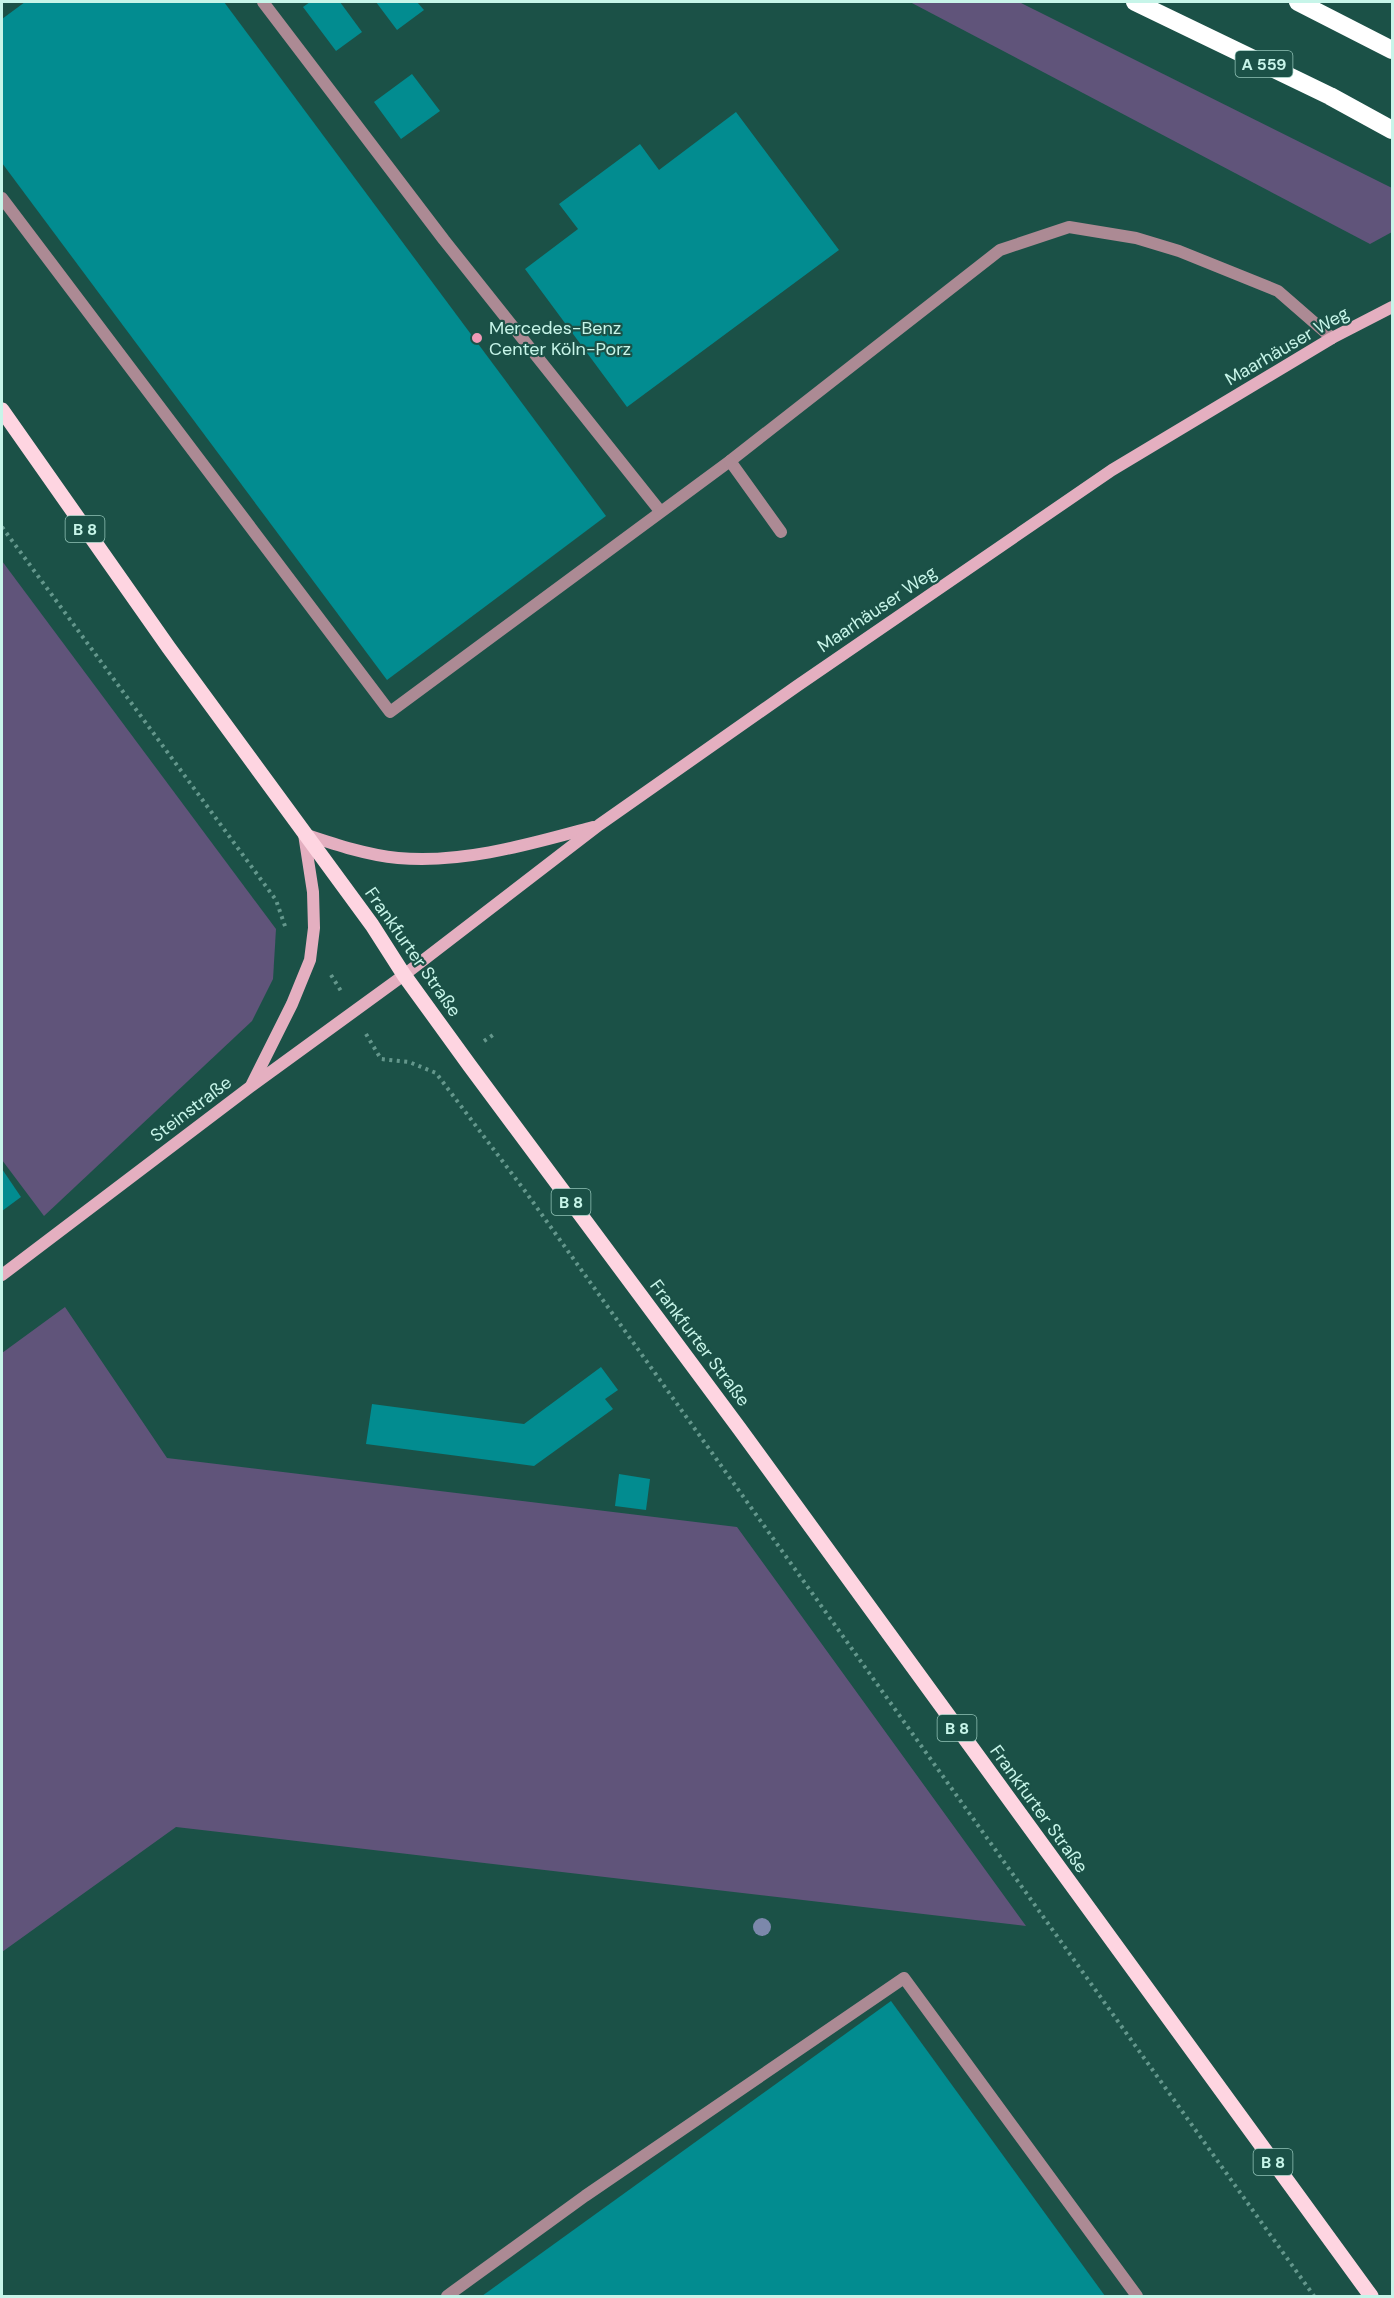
<svg xmlns="http://www.w3.org/2000/svg" width="1394" height="2298" font-family="'DM Sans',sans-serif">
  <rect width="100%" height="100%" fill="#1b5147"/>
  <g fill="#60547a">
    <polygon points="910,2 1019,2 1392,188 1392,232 1370,244"/>
    <polygon points="2,561 276,929 273,979 252,1021 44,1216 2,1160"/>
    <polygon points="65,1307 167,1458 737,1527 1026,1926 176,1827 2,1952 2,1353"/>
  </g>
  <g fill="#028c90">
    <polygon points="25,2 224,2 606,516 387,680 2,163 2,19"/>
    <polygon points="310,2 340,2 362,32 336,51 303,7"/>
    <polygon points="376,2 417,2 424,10 397,30"/>
    <polygon points="412,74 440,111 401,139 374,102"/>
    <polygon points="736,112 839,250 627,407 525,269 578,229 559,204 640,144 659,170"/>
    <polygon points="2,1169 21,1197 2,1211"/>
    <polygon points="601,1367 618,1390 605,1399 613,1409 534,1466 366,1444 372,1404 524,1424"/>
    <polygon points="619,1474 650,1479 646,1510 615,1506"/>
    <polygon points="891,2001 1105,2296 482,2296"/>
  </g>
  <g fill="none" stroke-linecap="round" stroke-linejoin="round">
    <g stroke="#64978c" stroke-width="4" stroke-dasharray="3 4.5" stroke-linecap="butt">
      <polyline points="2,527 276,900 286,929"/>
      <polyline points="331,975 341,991"/>
      <polyline points="366,1034 381,1059 409,1062 436,1073 525,1191 1314,2296"/>
      <polyline points="484,1041 496,1033"/>
    </g>
    <g stroke="#ac8a94" stroke-width="12">
      <polyline points="263,2 444,240 660,511"/>
      <polyline points="2,198 390,712 730,461 1000,250 1069,227 1136,238 1179,251 1278,291 1332,338"/>
      <polyline points="730,461 781,532"/>
      <polyline points="447,2296 585,2196 904,1978 1137,2296"/>
    </g>
    <g stroke="#e4afc0" stroke-width="12">
      <path d="M252,1084L292,1004L310,960L314,928L313,892L304,834C334,844 366,855 398,858C463,864 530,844 593,827"/>
      <polyline points="2,1275 250,1087 404,975 599,825 797,686 1112,470 1332,338 1392,307"/>
    </g>
    <polyline stroke="#fed5e1" stroke-width="15" points="2,410 169,648 372,925 404,975 470,1066 739,1428 1371,2296"/>
    <g stroke="#fff" stroke-width="18">
      <polyline points="1135,2 1330,96 1392,130"/>
      <polyline points="1298,2 1392,50"/>
    </g>
  </g>
  <circle fill="#7c88ab" cx="762" cy="1927" r="9"/>
  <circle fill="#f09ab6" stroke="#1b5147" stroke-width="2" cx="477" cy="338" r="6"/>
  <g text-anchor="middle" stroke-width="4.5" stroke-linejoin="round" paint-order="stroke">
    <g fill="#1b5147" stroke="#93c4b8" stroke-width="1.5">
      <rect x="1235.5" y="51" width="57" height="26" rx="4.5"/>
      <rect x="65.5" y="516" width="39" height="26" rx="4.5"/>
      <rect x="551.5" y="1189" width="39" height="26" rx="4.5"/>
      <rect x="937.5" y="1715" width="39" height="26" rx="4.5"/>
      <rect x="1253.5" y="2149" width="39" height="26" rx="4.5"/>
    </g>
    <g font-size="16" font-weight="bold" fill="#c7f5e9">
      <text x="1264" y="70">A 559</text>
      <text x="85" y="535">B 8</text>
      <text x="571" y="1208">B 8</text>
      <text x="957" y="1734">B 8</text>
      <text x="1273" y="2168">B 8</text>
    </g>
    <g font-size="18" fill="#c7f5e9" stroke="#1b5147" text-anchor="start">
      <text x="489" y="334">Mercedes-Benz<tspan x="489" dy="21">Center Köln-Porz</tspan></text>
    </g>
    <g font-size="18" fill="#c7f5e9" stroke="#1b5147">
      <text transform="translate(1287 346) rotate(-30)" y="6">Maarhäuser Weg</text>
      <text transform="translate(877 609) rotate(-34)" y="6">Maarhäuser Weg</text>
      <text transform="translate(413 952) rotate(55)" y="6">Frankfurter Straße</text>
      <text transform="translate(191 1109) rotate(-37)" y="6">Steinstraße</text>
      <text transform="translate(700 1343) rotate(53)" y="6">Frankfurter Straße</text>
      <text transform="translate(1039 1809) rotate(54)" y="6">Frankfurter Straße</text>
    </g>
  </g>
  <rect width="1394" height="2298" fill="none" stroke="#c7f5e9" stroke-width="6"/>
</svg>
